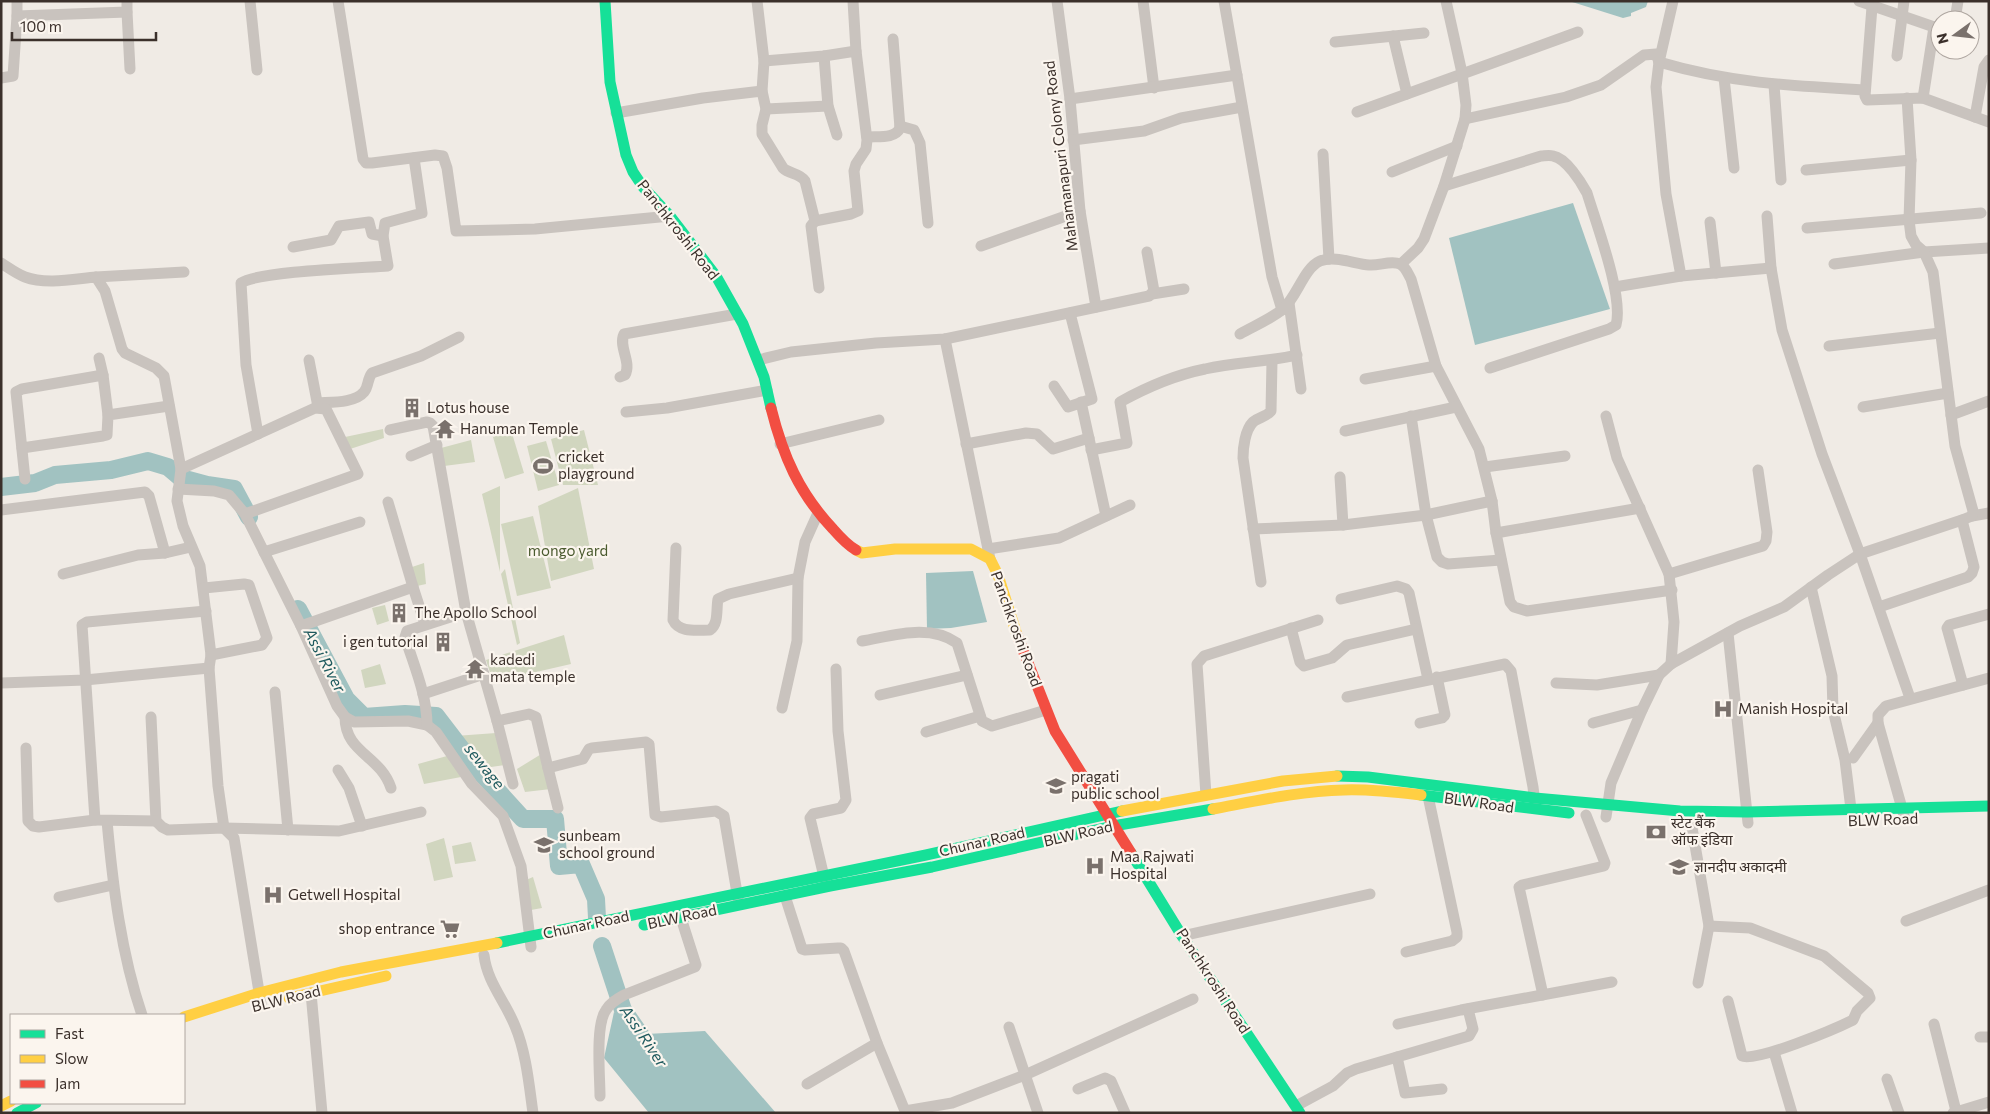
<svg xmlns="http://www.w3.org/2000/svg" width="1990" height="1114" font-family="Commissioner,'Noto Sans Devanagari',sans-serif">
  <rect width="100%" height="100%" fill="#f0ebe5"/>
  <g fill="#d1d6bf">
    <polygon points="383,429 384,438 350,449 345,437"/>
    <polygon points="511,430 524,473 505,479 493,437"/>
    <polygon points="584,430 598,485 563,485 551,439"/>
    <polygon points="471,440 475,462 444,466 441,448"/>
    <polygon points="546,441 559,485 538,491 527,446"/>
    <polygon points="500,486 500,572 482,494"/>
    <polygon points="578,488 594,569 551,581 538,506"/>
    <polygon points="533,516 551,588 517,596 501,524"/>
    <polygon points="424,563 426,584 417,586 412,567"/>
    <polygon points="505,569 520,643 517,645 501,574"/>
    <polygon points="385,605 389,621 377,625 372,608"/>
    <polygon points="564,635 571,664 493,682 486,660"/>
    <polygon points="380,664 386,684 365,688 361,670"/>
    <polygon points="496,733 505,765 484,768 455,736"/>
    <polygon points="543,753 551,789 525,792 517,769"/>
    <polygon points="447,756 461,777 424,784 418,764"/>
    <polygon points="444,838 453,877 434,881 426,844"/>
    <polygon points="471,842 476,861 455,864 452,846"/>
    <polygon points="533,877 542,908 531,910 526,880"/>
  </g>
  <g fill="#a1c2c1">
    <polygon points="1569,1 1648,1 1646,7 1631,13 1631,16 1623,18"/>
    <polygon points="1573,203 1610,309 1475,345 1449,238"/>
    <polygon points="973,571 987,622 951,628 927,629 926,573"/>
    <polygon points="614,1012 646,1034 705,1031 776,1113 649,1113 604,1058"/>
  </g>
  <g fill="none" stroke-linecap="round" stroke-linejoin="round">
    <polyline stroke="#a1c2c1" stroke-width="3" points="451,744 501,806"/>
    <g stroke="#a1c2c1" stroke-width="18">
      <polyline points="1,487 35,483 55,475 111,470 148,461 168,467 181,478 207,485 234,489 249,517"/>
      <polyline points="298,609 346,699 364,717 405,714 436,716 472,763 523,819 555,819 559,866 581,864 596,899 597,918"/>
      <polyline points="602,946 623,1010 648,1046"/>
    </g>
    <g stroke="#c9c3be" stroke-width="11">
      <polyline points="250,1 257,70"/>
      <polyline points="338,1 363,159 366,163 372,163 435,155 443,156 447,168 456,231 535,229 670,216"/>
      <path d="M757,1L764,61L762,91L766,109L762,125V134L783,168C789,174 800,173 805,181L815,221"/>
      <polyline points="1057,1 1070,99 1080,211 1096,307"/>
      <polyline points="1143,1 1154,88"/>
      <polyline points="1224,1 1272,277 1282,310"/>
      <polyline points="1673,1 1659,62 1656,87 1666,194 1681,276"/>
      <polyline points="1859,1 1940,29"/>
      <polyline points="1872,7 1865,96 1867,100 1923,98 1989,122"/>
      <polyline points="127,12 130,69"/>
      <polyline points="17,16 17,1"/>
      <polyline points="1955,20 1958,1"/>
      <polyline points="1393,36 1407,94"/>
      <polyline points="1335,42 1424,33"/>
      <polyline points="824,56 828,106 837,135"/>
      <polyline points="1897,56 1904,1"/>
      <polyline points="764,61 824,56 856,51"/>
      <path d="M1659,62C1730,83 1792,86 1865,90"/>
      <polyline points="1,78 13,76 17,16 127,12 127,1"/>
      <polyline points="1724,78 1734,168"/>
      <polyline points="1774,85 1781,180"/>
      <polyline points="1923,98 1934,27"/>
      <polyline points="1070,99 1237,75"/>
      <polyline points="766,109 828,106"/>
      <polyline points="1357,112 1578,32"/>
      <polyline points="616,113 703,98 762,91"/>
      <polyline points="1975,117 1984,67 1989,60"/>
      <polyline points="1465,119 1566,97 1601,85 1644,55 1656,54 1659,62"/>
      <polyline points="900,126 914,130 920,143 928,223"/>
      <path d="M867,137C878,136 895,139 900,128L893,39"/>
      <polyline points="1073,140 1144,131 1181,118 1242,107"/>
      <polyline points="1323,154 1329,259"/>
      <polyline points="1806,170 1911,160"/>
      <polyline points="1392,172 1457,146"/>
      <path d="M1444,186L1541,156C1544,156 1549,155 1553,156C1566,158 1581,182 1587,193C1596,223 1624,297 1616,325L1609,329L1490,368"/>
      <polyline points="1767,216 1771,268 1782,330 1822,454 1860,554 1910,698"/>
      <polyline points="1710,222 1716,273"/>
      <polyline points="1807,228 1981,213"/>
      <polyline points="981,246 1080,211"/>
      <polyline points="293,247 331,240 339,226 369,222 372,234 383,236"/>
      <path d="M1,263C9,268 17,274 25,277C46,285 74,279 96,277L105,291L122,349L125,353L156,368L164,376L181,469"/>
      <polyline points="1401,264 1418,248 1424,239 1444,186 1465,119 1466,105 1462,73 1446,1"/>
      <polyline points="1834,264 1924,252 1989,248"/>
      <polyline points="96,277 184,272"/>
      <polyline points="1615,287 1681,276 1771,268"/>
      <polyline points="819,288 811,226 815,221 851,214 858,211 854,171 856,164 866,149 867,140 856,51 853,1"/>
      <polyline points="1152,294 1184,289"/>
      <polyline points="1289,303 1301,389"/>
      <path d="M1240,334C1254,326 1271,319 1283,309C1297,297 1304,268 1320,261C1334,255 1355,264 1369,265C1379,266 1391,260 1400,264C1406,267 1408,274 1411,279L1436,366L1479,449L1492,501L1496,533L1510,602L1514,607L1527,611L1672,590"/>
      <polyline points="945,339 990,559"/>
      <polyline points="1829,346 1940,333"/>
      <polyline points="309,360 318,407"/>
      <polyline points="758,360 791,352 876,343 945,339 1149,296 1154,291 1147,252"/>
      <polyline points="103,375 108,415"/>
      <path d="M620,377L625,375C632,362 618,347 624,334L737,314"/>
      <polyline points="1365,379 1436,366"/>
      <polyline points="1054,386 1068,407 1092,399 1070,313"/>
      <polyline points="1081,402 1106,516"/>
      <path d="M318,403C331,402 355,403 364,392C369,386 367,379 372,373L421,356L459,337"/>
      <polyline points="1863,407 1948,393"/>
      <polyline points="626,412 667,408 767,390"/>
      <polyline points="1951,415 1989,401"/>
      <polyline points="1411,416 1426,515 1437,557 1442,562 1448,564 1501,560"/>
      <polyline points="1606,416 1617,458 1669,574 1674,622 1671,664"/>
      <polyline points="390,430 427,422 430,423 433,426 466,612 497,721 529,714 536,717 548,768 583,759 589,749 592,748 646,742 649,744 655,815 661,817 716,811 724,816 738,899"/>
      <polyline points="1345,431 1456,407"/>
      <path d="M258,434L246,365L241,283C258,271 362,268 388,266L383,236L385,223L422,213L414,158"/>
      <polyline points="780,444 879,420"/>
      <polyline points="966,444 1026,433 1037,434 1053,449 1089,438"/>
      <polyline points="22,448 103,436 107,435 108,415 169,406"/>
      <path d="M1091,450L1127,443L1120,402C1147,387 1175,375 1205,369C1236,362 1267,362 1297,355"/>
      <polyline points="411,456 437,445"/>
      <polyline points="1485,467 1565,456"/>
      <polyline points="1340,477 1343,525"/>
      <polyline points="25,479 16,392 22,389 103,375 99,358"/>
      <polyline points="178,489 214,491 229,495 245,514 301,626 337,706 345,717 354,722 408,721 427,725 436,732 472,784 503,816 521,866 531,947"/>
      <polyline points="1,510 145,492 149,496 165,553"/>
      <polyline points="245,514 358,474 326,409 315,408 181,469 177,501 183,526 200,566 211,655 209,668 218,786 224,828 234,838 261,1004"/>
      <polyline points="1972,516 1989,513"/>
      <polyline points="1253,529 1343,525 1426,515 1492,501"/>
      <polyline points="1496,533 1640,508"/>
      <path d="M676,548L673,620C679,633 696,630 710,630C719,624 716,609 718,599L729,594L798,578"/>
      <polyline points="988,549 1059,538 1130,505"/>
      <polyline points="264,552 360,522"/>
      <polyline points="63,574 138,555 165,553 191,547"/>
      <polyline points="1669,574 1763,546 1766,541 1767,532 1758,470"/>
      <path d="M1261,582L1243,458C1243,448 1245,430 1253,422C1259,417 1266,417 1271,411L1272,361"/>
      <polyline points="413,587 425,624"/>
      <polyline points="1811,587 1832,676 1833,710 1845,760 1851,809"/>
      <polyline points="204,588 244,584 249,585 267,638 262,645 211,655"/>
      <polyline points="1341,599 1397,586 1406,589 1409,593 1428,679"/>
      <polyline points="1879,607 1968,577 1972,573 1974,567 1962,520"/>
      <polyline points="301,626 413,587 388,502"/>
      <polyline points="1291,628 1300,662 1304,666 1332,658 1347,645 1416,629"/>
      <polyline points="1728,633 1748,823"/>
      <path d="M862,641C892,636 929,623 957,643L982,721L992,726L1046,710"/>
      <polyline points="1,683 85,680 209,668"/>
      <polyline points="1556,683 1597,685 1659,675"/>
      <polyline points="1963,685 1947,628 1949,625 1989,614"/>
      <polyline points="275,692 288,830"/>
      <polyline points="423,694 484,674"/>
      <polyline points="880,695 967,675"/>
      <polyline points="1347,697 1505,664 1511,671 1533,787 1535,804"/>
      <polyline points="782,708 797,641 798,578 805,542 818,513"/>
      <polyline points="151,717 156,821 162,827 168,830 224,828 339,831 421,812"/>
      <path d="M345,717C345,753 380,755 391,788"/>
      <polyline points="497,721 513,784"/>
      <polyline points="1420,723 1442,718 1445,715 1437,677"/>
      <polyline points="1593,723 1642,710"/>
      <path d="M427,725C427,695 414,666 405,637L407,631L466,612"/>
      <polyline points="926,732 980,716"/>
      <polyline points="26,748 28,821 33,826 39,827 95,820"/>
      <polyline points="1853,758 1878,723"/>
      <polyline points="548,768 558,808"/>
      <polyline points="338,770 349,788 362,826"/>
      <polyline points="1206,795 1197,664 1204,656 1318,620"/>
      <polyline points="1606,817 1611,783 1642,710 1659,675 1671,664 1740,626 1784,607 1828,575 1860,554 1962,520 1972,516 1973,511 1955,446 1933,272 1924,252 1916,245 1911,236 1909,220 1911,160 1907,98"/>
      <polyline points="1905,819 1878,723 1878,715 1886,706 1989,678"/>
      <path d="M107,821C113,887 121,953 142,1015"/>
      <polyline points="156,821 95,820 82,625 87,622 206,611"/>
      <polyline points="1691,822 1709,926 1698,983"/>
      <polyline points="825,881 810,818 813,814 841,808 846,800 838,731 836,669"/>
      <polyline points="785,896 802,949 805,950 838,948 841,948 844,951 877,1043 905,1111 952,1103 1025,1075 1193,999"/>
      <polyline points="59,897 113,885"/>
      <polyline points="1906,921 1989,890"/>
      <path d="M1709,926L1750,928L1824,956L1868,993L1870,998L1857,1011L1853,1020C1837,1028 1755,1063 1742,1056L1728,1001"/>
      <polyline points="1182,936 1370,894"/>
      <polyline points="1406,952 1452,941 1457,937 1457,932 1428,796"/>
      <path d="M484,955C487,982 505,1001 515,1026C526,1052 529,1084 533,1113"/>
      <polyline points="311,993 322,1113"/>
      <polyline points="1543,995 1519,887 1522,885 1604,866 1605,863 1586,815"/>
      <polyline points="1398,1024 1461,1010 1612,982"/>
      <polyline points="1934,1024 1956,1111"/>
      <polyline points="1009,1027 1038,1113"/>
      <polyline points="1980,1037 1989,1037"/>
      <polyline points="1774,1052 1792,1113"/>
      <polyline points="1397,1057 1405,1093 1442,1089"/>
      <polyline points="1887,1079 1899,1113"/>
      <polyline points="807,1084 877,1043"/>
      <polyline points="1078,1089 1105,1078 1111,1081 1125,1113"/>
      <path d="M600,1096C600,1076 595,1025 606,1010C610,1003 617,999 624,995L695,967L696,965L681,918"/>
      <polyline points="1296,1106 1333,1086 1347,1073 1356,1069 1469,1036 1473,1029 1468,1009"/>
      <polyline points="1953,1113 1989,1102"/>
    </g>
    <g stroke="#16e098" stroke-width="11">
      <polyline points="605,1 610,82 626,155 633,172 643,187 670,216 716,276 743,324 764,377 771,408"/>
      <polyline points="1337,776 1368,777 1535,798 1680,811 1747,812 1989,806"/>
      <polyline points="1421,795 1569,813"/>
      <polyline points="1131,853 1182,936 1300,1113"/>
      <polyline points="644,925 830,886 932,867 1113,826 1213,809"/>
      <polyline points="497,943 926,855 1122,811"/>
      <polyline points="17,1113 36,1103"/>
    </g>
    <g stroke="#ffcf43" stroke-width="11">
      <polyline points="856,550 862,553 895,549 971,549 990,559 998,575 1017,635"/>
      <path d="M1213,809C1256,801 1300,791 1344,790C1370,789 1395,792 1421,795"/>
      <polyline points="1122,811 1283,781 1337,776"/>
      <polyline points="289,998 386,976"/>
      <polyline points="184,1017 259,993 341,972 497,943"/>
      <polyline points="1,1106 11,1101"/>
    </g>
    <g stroke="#f24e42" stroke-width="11">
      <path d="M771,408C783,456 799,493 833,529C840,537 847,545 856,550"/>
      <polyline points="1017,635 1055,731 1131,853"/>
    </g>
  </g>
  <defs>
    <symbol id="building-bare" viewBox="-9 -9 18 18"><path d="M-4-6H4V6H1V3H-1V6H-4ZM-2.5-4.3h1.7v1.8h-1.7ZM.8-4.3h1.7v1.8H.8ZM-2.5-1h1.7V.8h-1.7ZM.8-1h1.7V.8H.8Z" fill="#7a716c" stroke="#fbf5ee" stroke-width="2.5" paint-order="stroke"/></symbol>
    <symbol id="temple-bare" viewBox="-9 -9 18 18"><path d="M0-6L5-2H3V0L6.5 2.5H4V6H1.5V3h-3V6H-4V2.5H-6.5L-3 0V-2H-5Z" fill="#7a716c" stroke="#fbf5ee" stroke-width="2.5" paint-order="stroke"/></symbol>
    <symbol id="stadium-bare" viewBox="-9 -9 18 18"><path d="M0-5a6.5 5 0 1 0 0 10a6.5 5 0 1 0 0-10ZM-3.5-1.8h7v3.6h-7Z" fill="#7a716c" stroke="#fbf5ee" stroke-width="2.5" paint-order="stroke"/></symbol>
    <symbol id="hospital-bare" viewBox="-9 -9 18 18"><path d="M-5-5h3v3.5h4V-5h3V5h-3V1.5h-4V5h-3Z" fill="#7a716c" stroke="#fbf5ee" stroke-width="2.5" paint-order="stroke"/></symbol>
    <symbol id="school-bare" viewBox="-9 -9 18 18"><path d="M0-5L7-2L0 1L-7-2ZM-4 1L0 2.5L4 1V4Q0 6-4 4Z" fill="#7a716c" stroke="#fbf5ee" stroke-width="2.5" paint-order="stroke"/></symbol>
    <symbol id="bank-bare" viewBox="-9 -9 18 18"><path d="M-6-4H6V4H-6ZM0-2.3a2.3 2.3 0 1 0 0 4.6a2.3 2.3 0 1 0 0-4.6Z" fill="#7a716c" stroke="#fbf5ee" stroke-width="2.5" paint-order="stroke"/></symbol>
    <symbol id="supermarket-bare" viewBox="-9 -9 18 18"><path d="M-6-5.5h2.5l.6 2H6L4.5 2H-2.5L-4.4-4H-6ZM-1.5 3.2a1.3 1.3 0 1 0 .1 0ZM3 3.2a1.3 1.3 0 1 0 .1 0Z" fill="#7a716c" stroke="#fbf5ee" stroke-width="2.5" paint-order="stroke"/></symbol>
  </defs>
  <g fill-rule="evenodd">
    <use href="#building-bare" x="398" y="394" width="28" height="28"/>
    <use href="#temple-bare" x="431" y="415" width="28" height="28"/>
    <use href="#stadium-bare" x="529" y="452" width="28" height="28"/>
    <use href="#building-bare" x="385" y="599" width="28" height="28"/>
    <use href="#building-bare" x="429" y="628" width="28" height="28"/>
    <use href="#temple-bare" x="461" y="655" width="28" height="28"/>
    <use href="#hospital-bare" x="1709" y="695" width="28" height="28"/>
    <use href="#school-bare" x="1042" y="772" width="28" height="28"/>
    <use href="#bank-bare" x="1642" y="818" width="28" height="28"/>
    <use href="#school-bare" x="530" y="831" width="28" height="28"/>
    <use href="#hospital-bare" x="1081" y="852" width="28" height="28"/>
    <use href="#school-bare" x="1665" y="853" width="28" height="28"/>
    <use href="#hospital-bare" x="259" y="881" width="28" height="28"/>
    <use href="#supermarket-bare" x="436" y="915" width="28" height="28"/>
  </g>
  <g text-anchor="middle" stroke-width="4.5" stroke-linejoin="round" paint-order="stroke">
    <g font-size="15" fill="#3b302b" stroke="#fbf5ee">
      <text transform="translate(1061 156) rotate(-97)" y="5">Mahamanapuri Colony Road</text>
      <text transform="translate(678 230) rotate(52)" y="5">Panchkroshi Road</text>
      <text transform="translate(1016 629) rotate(70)" y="5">Panchkroshi Road</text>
      <text transform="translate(1479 803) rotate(8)" y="5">BLW Road</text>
      <text transform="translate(1883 820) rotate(-2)" y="5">BLW Road</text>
      <text transform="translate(1078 834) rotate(-13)" y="5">BLW Road</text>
      <text transform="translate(982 842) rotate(-13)" y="5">Chunar Road</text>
      <text transform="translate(682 917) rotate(-12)" y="5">BLW Road</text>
      <text transform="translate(586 925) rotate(-12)" y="5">Chunar Road</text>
      <text transform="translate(1213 981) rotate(57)" y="5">Panchkroshi Road</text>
      <text transform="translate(286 999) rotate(-14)" y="5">BLW Road</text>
    </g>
    <g font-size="15" fill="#3b302b" stroke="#fbf5ee" text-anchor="start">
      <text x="427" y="413">Lotus house</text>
      <text x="460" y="434">Hanuman Temple</text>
      <text x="558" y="462">cricket<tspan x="558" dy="17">playground</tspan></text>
      <text x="414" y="618">The Apollo School</text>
      <text x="428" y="647" text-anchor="end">i gen tutorial</text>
      <text x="490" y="665">kadedi<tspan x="490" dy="17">mata temple</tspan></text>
      <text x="1738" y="714">Manish Hospital</text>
      <text x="1071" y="782">pragati<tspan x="1071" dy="17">public school</tspan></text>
      <text x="1671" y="828">स्टेट बैंक<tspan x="1671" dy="17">ऑफ इंडिया</tspan></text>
      <text x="559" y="841">sunbeam<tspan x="559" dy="17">school ground</tspan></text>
      <text x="1110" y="862">Maa Rajwati<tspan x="1110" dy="17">Hospital</tspan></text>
      <text x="1694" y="872">ज्ञानदीप अकादमी</text>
      <text x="288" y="900">Getwell Hospital</text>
      <text x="435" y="934" text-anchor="end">shop entrance</text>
    </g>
    <g font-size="15" fill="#4a5a2e" stroke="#fbf5ee">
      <text x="568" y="556">mongo yard</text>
    </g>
    <g font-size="16" font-style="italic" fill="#1f5a5e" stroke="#fbf5ee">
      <text transform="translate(325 660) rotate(62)" y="6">Assi River</text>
      <text transform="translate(485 766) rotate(51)" y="6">sewage</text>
      <text transform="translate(644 1036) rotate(56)" y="6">Assi River</text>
    </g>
  </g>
  <rect width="1990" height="1114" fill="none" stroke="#3b302b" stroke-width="5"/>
  <rect x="10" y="1014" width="175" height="90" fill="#fbf5ee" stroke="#aea6a0"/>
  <rect x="20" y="1030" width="25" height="8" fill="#16e098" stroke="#aea6a0"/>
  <text x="55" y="1039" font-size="15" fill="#3b302b">Fast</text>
  <rect x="20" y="1055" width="25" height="8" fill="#ffcf43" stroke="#aea6a0"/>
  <text x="55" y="1064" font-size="15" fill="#3b302b">Slow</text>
  <rect x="20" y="1080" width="25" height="8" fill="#f24e42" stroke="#aea6a0"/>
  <text x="55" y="1089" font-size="15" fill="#3b302b">Jam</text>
  <g transform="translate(1955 35) rotate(255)"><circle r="24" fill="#fbf5ee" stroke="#aea6a0"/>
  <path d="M0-4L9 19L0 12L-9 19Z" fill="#7a716c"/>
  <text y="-8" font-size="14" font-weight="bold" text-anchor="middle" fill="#3b302b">N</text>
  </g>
  <path d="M12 32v8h144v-8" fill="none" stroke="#3b302b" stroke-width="2.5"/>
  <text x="20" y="32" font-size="15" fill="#3b302b" stroke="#fbf5ee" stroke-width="4" paint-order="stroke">100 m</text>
</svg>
